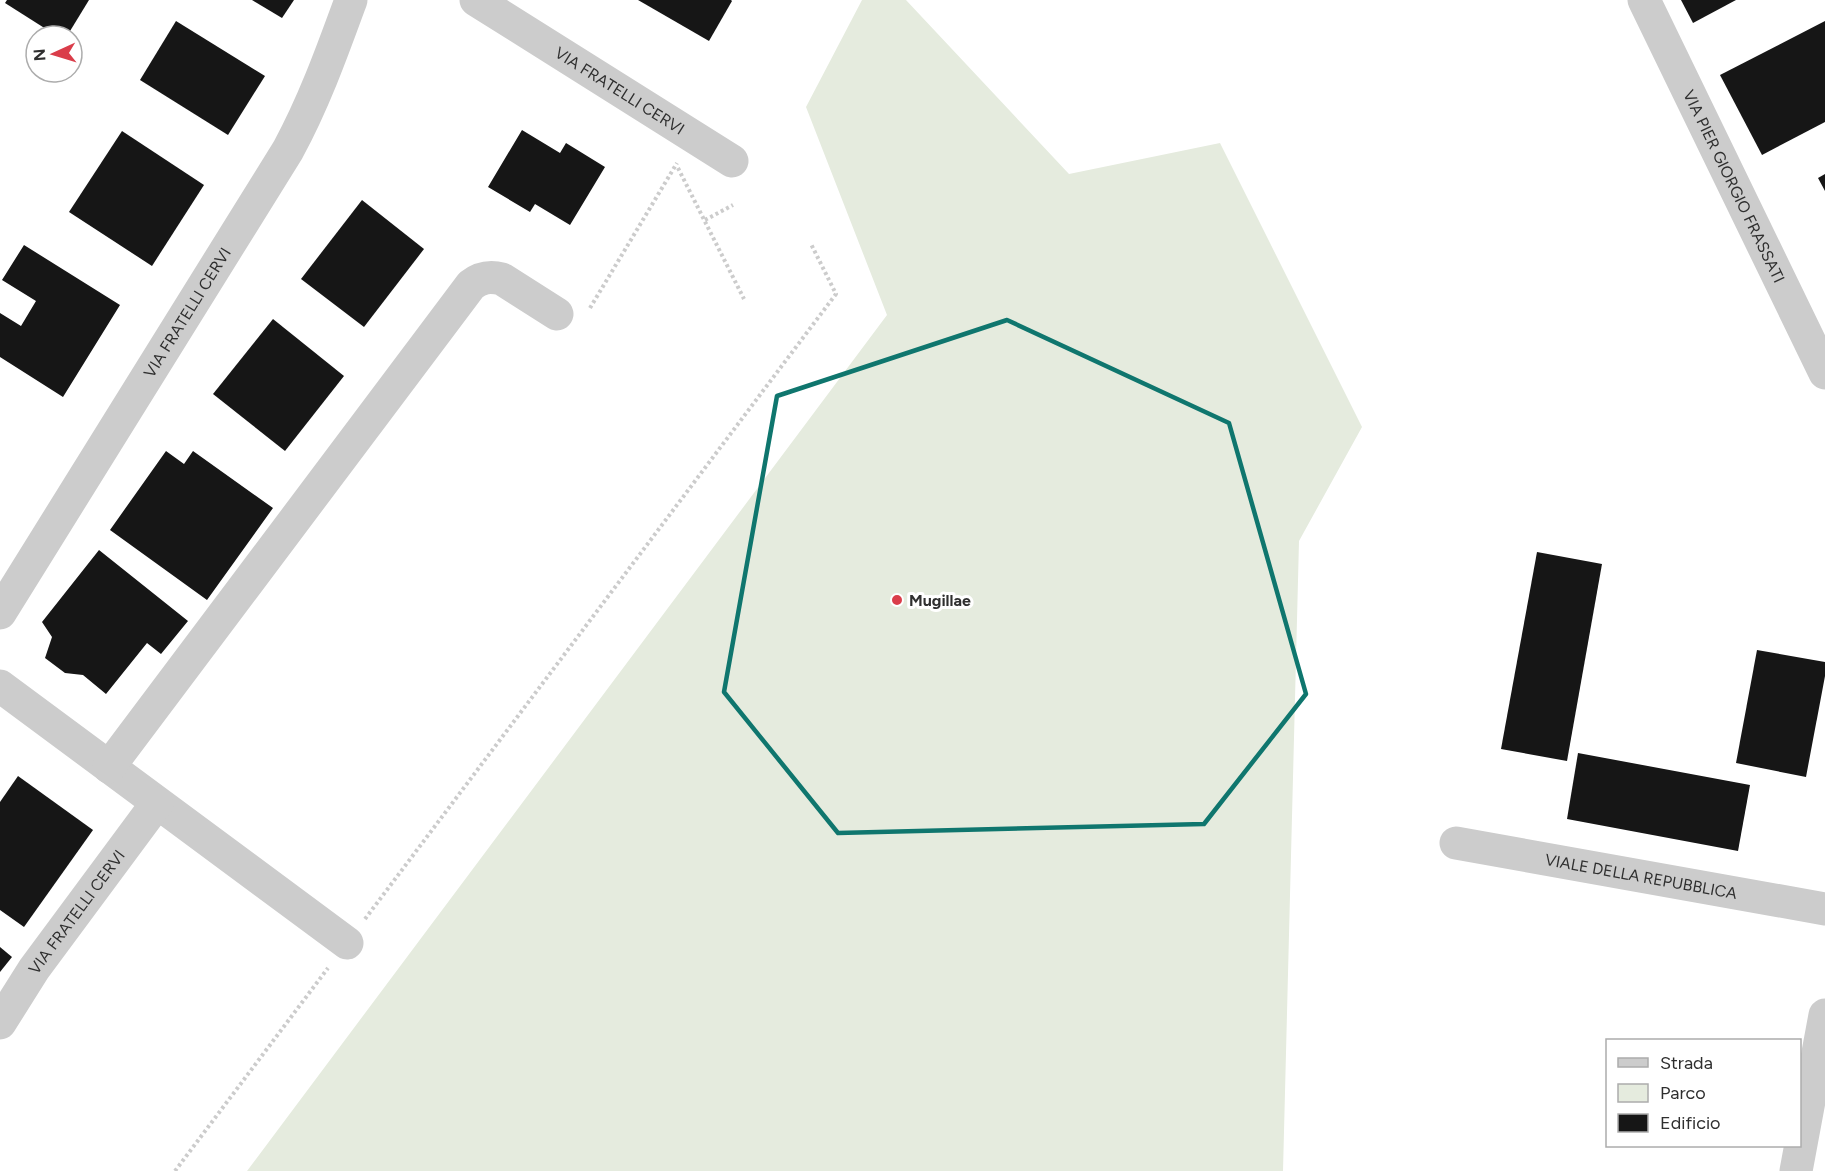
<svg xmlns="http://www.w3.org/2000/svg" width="1825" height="1171" font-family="Figtree,sans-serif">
  <rect width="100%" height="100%" fill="#fff"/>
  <polygon fill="#e5ebde" points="862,0 906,0 1069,174 1220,143 1362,427 1299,541 1283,1171 247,1171 887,315 806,107"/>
  <g fill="#161616">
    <polygon points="7,0 89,0 67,36 57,36 5,3"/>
    <polygon points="252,0 294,0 282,18"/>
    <polygon points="638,0 731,0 732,1 709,41"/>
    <polygon points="1681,0 1736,0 1693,23"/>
    <polygon points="176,21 265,76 228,135 140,80"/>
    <polygon points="1825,21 1825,122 1762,155 1720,75"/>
    <polygon points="522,130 560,153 566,143 605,167 570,225 535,204 530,212 488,187"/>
    <polygon points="122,131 204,185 152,266 69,212"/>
    <polygon points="1825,174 1825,191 1818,178"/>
    <polygon points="362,200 424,249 364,327 301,279"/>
    <polygon points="24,245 120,305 63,397 0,357 0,313 21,326 36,301 2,280"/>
    <polygon points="273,319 344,376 285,451 213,394"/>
    <polygon points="166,451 184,464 193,451 273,508 207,600 110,530"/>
    <polygon points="99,550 188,621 161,654 147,643 106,694 83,675 65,673 45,658 52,637 42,622"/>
    <polygon points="1537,552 1602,564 1567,761 1501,749"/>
    <polygon points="1757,650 1825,662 1825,676 1806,777 1736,763"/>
    <polygon points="1578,753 1750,785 1738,851 1567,819"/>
    <polygon points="18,776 93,830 24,927 0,910 0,802"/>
    <polygon points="0,947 12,957 0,972"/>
  </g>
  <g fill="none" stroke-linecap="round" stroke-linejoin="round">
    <g stroke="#ccc" stroke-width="4" stroke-dasharray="3 3" stroke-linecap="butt">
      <polyline points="678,168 744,299"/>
      <polyline points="705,220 733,205"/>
      <polyline points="590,308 677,163"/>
      <polyline points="365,919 836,294 811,244"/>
      <polyline points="175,1171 328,968"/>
    </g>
    <g stroke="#ccc" stroke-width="33">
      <path id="s1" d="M476,0L732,161"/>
      <path id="s2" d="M1644,0L1825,373"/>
      <path id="s3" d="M0,613L288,150C314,102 332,52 351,0"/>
      <polyline points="0,686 347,943"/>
      <path d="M109,767L471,285C481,277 490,276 502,279L557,314"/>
      <path id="s4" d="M1456,843L1825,909"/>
      <path id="s5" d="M0,1023L34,969L157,803"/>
      <polyline points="1796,1171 1825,1015"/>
    </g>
  </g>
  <path fill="none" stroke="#0f766e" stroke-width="4.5" stroke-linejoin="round" d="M1007,320L1229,423L1306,694L1204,824L838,833L724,692L777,396Z"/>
  <circle fill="#da3d4a" stroke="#fff" stroke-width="2" cx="897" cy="600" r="6"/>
  <g text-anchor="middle" stroke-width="6" stroke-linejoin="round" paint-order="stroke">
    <g font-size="16" fill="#2f2f2f" stroke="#fff">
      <text dy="6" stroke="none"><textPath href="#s1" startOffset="170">VIA FRATELLI CERVI</textPath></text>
      <text dy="6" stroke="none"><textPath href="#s2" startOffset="207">VIA PIER GIORGIO FRASSATI</textPath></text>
      <text dy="6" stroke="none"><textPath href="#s3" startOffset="354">VIA FRATELLI CERVI</textPath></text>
      <text dy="6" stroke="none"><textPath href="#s4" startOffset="188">VIALE DELLA REPUBBLICA</textPath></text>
      <text dy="6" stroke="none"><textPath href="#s5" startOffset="135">VIA FRATELLI CERVI</textPath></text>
    </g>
    <g font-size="16" font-weight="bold" fill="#2f2f2f" stroke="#fff" text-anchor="start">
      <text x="909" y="606">Mugillae</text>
    </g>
  </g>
  <rect x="1606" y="1039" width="195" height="108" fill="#ffffff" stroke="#acacac" stroke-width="1.5"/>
  <rect x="1618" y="1058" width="30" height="9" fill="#cccccc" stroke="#acacac" stroke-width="1.5"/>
  <text x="1660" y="1069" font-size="18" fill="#2f2f2f">Strada</text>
  <rect x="1618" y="1084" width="30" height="18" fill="#e5ebde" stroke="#acacac" stroke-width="1.5"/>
  <text x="1660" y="1099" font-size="18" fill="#2f2f2f">Parco</text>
  <rect x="1618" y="1114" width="30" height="18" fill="#161616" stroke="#acacac" stroke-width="1.5"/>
  <text x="1660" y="1129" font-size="18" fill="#2f2f2f">Edificio</text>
  <g transform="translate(54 54) rotate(266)"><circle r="28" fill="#ffffff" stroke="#acacac" stroke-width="1.5"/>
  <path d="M0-4.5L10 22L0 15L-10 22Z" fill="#da3d4a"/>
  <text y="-9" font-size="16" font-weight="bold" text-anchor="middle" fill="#2f2f2f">N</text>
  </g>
</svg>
